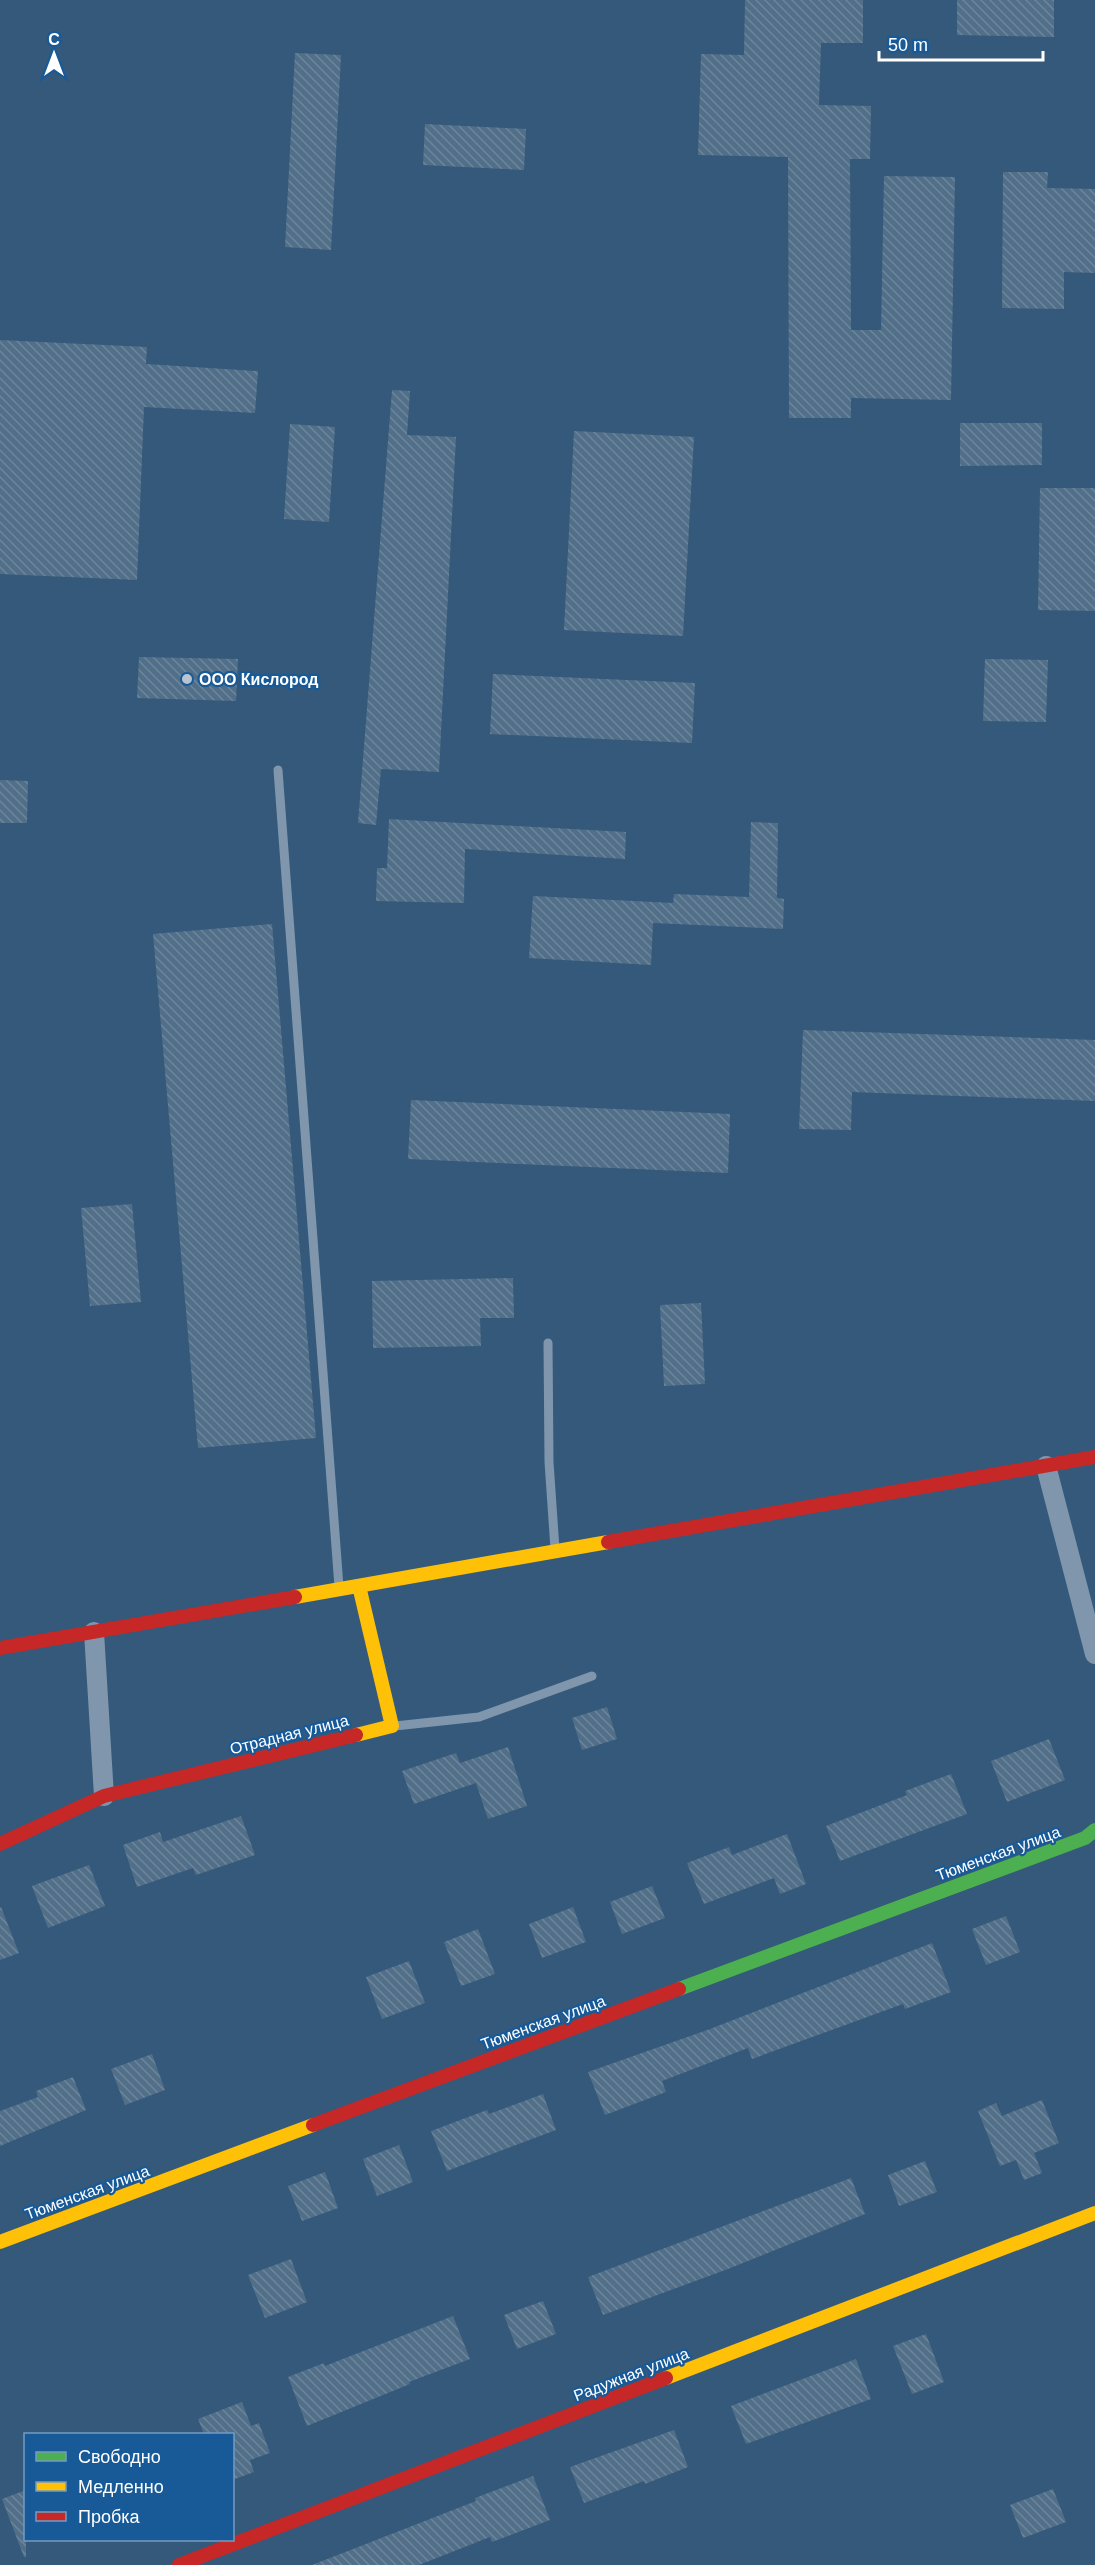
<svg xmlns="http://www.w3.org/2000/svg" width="1095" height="2565" font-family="Arial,sans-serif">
  <defs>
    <pattern id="building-back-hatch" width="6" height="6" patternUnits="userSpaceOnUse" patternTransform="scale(1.5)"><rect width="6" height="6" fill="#526f89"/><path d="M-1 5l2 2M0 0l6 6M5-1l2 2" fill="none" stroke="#6c859b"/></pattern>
  </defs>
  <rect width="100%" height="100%" fill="#35597a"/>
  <g fill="url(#building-back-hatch)">
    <polygon points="745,0 863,0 863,43 821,43 819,105 871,106 870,159 850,159 851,330 881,330 884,176 955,177 951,400 851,398 851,418 789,418 788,157 698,155 701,54 744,55"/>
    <polygon points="957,0 1054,0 1054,37 957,35"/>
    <polygon points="295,53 341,55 331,250 285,247"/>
    <polygon points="425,124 526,129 524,170 423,165"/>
    <polygon points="1003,172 1048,172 1047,188 1095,189 1095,273 1064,272 1064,309 1002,308"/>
    <polygon points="0,340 147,347 146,364 258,371 255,413 144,407 137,580 0,574"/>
    <polygon points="392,390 410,391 407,435 456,437 439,772 381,769 376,825 358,823"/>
    <polygon points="960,423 1042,423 1042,465 960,466"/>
    <polygon points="290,424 335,427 329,522 284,519"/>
    <polygon points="574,431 694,437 683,636 564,630"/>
    <polygon points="1040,488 1095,488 1095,611 1038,610"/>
    <polygon points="139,657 238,659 236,701 137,698"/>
    <polygon points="985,659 1048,660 1046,722 983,721"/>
    <polygon points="493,674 695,683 692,743 490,734"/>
    <polygon points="0,780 28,781 27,823 0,823"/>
    <polygon points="389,819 626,832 625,859 465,849 464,903 376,901 377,868 387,868"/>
    <polygon points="751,822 778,823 777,898 784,899 783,929 653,923 651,965 529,958 533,896 673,903 674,894 749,897"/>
    <polygon points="272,924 316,1438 198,1448 153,934"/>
    <polygon points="803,1030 1095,1040 1095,1101 852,1092 851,1130 799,1129"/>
    <polygon points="411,1100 730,1114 728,1173 408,1159"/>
    <polygon points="132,1204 141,1302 90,1306 81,1208"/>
    <polygon points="513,1278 514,1318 480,1318 481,1346 373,1348 372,1281"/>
    <polygon points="701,1303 705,1384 664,1386 660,1305"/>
    <polygon points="607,1707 617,1739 582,1750 572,1718"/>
    <polygon points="1049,1739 1065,1780 1007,1802 991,1761"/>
    <polygon points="508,1747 527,1806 488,1819 476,1783 414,1804 402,1771 456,1753 460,1763"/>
    <polygon points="951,1774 967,1814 840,1861 826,1826 907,1795 905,1791"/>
    <polygon points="241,1816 255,1855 196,1875 193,1868 137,1887 123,1845 160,1832 163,1842"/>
    <polygon points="787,1834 806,1884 780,1894 774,1878 704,1904 687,1863 729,1847 732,1855"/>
    <polygon points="89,1865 105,1906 48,1928 32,1886"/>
    <polygon points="652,1886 665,1918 622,1934 610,1902"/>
    <polygon points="1,1907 19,1953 0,1960 0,1908"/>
    <polygon points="573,1907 586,1942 542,1958 529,1924"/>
    <polygon points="1006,1916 1020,1952 986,1965 972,1929"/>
    <polygon points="478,1929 495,1974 461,1986 444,1942"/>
    <polygon points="932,1943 951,1992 905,2009 903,2004 752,2059 748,2048 662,2081 666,2092 605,2115 588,2072 710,2029"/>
    <polygon points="409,1961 425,2003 382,2019 366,1977"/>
    <polygon points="152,2054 165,2090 125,2105 111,2069"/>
    <polygon points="73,2077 86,2110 0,2146 0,2111 38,2097 36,2091"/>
    <polygon points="543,2094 556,2130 447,2171 431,2131 487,2110 489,2114"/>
    <polygon points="1042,2100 1059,2143 1034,2153 1042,2173 1024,2180 1016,2160 1000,2166 978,2111 996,2103 1002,2116"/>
    <polygon points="399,2145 413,2182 377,2196 363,2159"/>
    <polygon points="925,2161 937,2192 899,2206 888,2175"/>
    <polygon points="325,2172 338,2208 302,2221 288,2186"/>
    <polygon points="851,2178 865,2214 728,2269 603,2315 588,2277"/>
    <polygon points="291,2259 307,2302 265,2318 248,2275"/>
    <polygon points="543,2301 556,2334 517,2349 504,2315"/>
    <polygon points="453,2316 470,2359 409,2382 410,2384 307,2426 288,2377 324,2363 325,2366"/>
    <polygon points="926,2334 944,2382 912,2394 893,2346"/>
    <polygon points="856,2359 871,2399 746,2444 731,2406"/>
    <polygon points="242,2402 251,2426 259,2423 270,2453 250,2460 254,2472 232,2480 232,2434 204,2434 198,2419"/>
    <polygon points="674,2430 688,2467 645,2484 644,2481 584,2503 570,2467"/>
    <polygon points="533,2476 550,2520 492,2542 490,2537 419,2565 312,2565 476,2501 475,2498"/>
    <polygon points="1053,2489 1066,2522 1023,2538 1010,2505"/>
    <polygon points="26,2490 26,2557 24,2557 2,2499"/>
  </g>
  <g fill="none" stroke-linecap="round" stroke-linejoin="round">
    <g stroke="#7f96ad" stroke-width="9">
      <polyline points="278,770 339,1587"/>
      <polyline points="548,1343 549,1462 555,1549"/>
      <polyline points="395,1726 479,1717 592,1676"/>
    </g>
    <g stroke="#7f96ad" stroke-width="20">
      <polyline points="1046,1466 1095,1654"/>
      <polyline points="94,1632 104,1796"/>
    </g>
    <polyline stroke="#4caf50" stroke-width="14" points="679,1989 1085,1838 1095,1830"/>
    <g stroke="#ffc107" stroke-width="14">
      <polyline points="295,1597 608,1542"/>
      <polyline points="356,1735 392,1726 359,1586"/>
      <polyline points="0,2242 313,2125"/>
      <polyline points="666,2378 1095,2213"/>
    </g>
    <g stroke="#c62828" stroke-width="14">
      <polyline points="608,1542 1095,1457"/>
      <polyline points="0,1648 295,1597"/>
      <polyline points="0,1844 104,1796 356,1735"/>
      <polyline points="313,2125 679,1989"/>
      <polyline points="179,2565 666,2378"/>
    </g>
  </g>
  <circle fill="#b8c5d0" stroke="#185a97" stroke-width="2" cx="187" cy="679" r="6"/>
  <g text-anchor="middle" stroke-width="4.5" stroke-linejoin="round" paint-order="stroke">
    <g font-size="16" font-weight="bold" fill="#fff" stroke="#185a97" text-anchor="start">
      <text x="199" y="685">ООО Кислород</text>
    </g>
    <g font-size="16" fill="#fff" stroke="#185a97">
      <text transform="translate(289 1734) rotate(-14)" y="6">Отрадная улица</text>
      <text transform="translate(998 1853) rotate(-20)" y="6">Тюменская улица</text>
      <text transform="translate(543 2022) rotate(-20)" y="6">Тюменская улица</text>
      <text transform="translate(87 2192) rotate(-20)" y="6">Тюменская улица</text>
      <text transform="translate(631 2374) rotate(-21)" y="6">Радужная улица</text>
    </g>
  </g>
  <rect x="24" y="2433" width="210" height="108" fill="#185a97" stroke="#749cc1" stroke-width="1.5"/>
  <rect x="36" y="2452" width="30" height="9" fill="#4caf50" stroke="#749cc1" stroke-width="1.5"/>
  <text x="78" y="2463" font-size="18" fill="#ffffff">Свободно</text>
  <rect x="36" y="2482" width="30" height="9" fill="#ffc107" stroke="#749cc1" stroke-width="1.5"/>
  <text x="78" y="2493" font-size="18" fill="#ffffff">Медленно</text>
  <rect x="36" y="2512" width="30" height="9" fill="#c62828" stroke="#749cc1" stroke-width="1.5"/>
  <text x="78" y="2523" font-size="18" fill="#ffffff">Пробка</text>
  <g transform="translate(54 54)" stroke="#185a97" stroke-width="4.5" paint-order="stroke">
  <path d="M0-4.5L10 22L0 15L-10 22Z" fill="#ffffff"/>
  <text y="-9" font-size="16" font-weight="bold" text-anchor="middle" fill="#ffffff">С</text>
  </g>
  <path d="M879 51v9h164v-9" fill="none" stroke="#ffffff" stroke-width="3"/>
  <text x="888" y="51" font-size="18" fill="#ffffff" stroke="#185a97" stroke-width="4.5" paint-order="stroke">50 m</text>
</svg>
